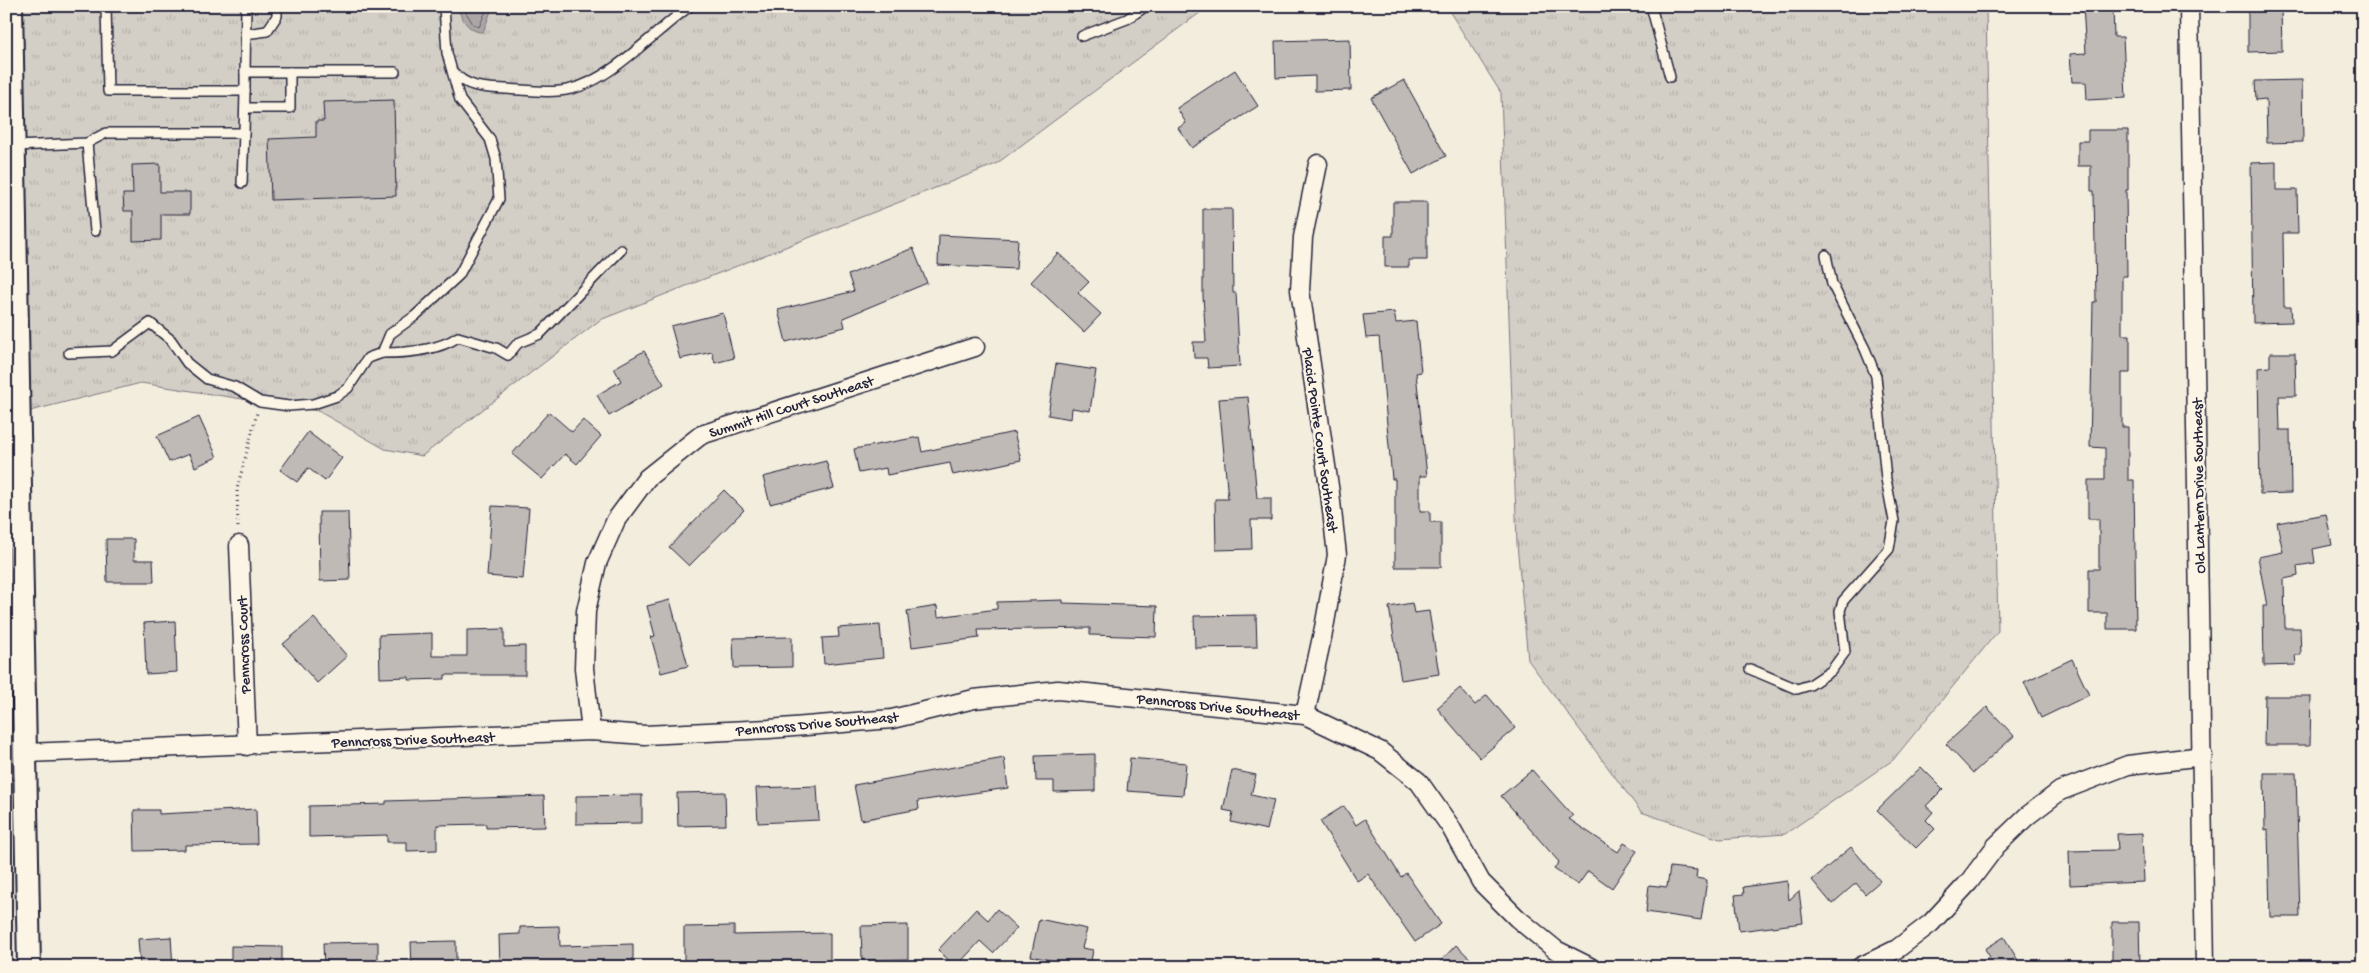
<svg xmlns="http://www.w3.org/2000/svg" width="2369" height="973" font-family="'Gochi Hand',sans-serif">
  <defs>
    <pattern id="grass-tufts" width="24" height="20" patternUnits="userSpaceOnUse" patternTransform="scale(1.25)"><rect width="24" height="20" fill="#d4cfc6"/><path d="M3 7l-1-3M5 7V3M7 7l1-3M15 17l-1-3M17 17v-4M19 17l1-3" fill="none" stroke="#b6b1ab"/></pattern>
  </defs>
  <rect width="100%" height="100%" fill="#f3edde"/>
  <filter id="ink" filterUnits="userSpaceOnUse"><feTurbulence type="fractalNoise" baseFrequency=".02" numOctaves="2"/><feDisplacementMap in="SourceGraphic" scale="10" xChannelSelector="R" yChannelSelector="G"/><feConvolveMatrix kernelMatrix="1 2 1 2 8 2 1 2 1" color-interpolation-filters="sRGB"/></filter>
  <g filter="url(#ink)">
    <g fill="url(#grass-tufts)" stroke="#7b7880">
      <polygon points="6,6 1209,6 996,164 600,320 422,456 385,449 318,411 141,383 6,417"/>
      <polygon points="1446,6 1986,6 1998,631 1893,760 1785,834 1720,839 1641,812 1528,660 1517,544 1501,93"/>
    </g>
    <path fill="#aca7a6" stroke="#75727b" d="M457,6H493L483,32C469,33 461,18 457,6Z"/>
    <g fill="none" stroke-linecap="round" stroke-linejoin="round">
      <polyline stroke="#595766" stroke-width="1" points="462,6 473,24 479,27 488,6"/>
    </g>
    <g fill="#bfbab6" stroke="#22223b">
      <polygon points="2083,6 2113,6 2114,37 2123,37 2126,98 2087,100 2086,82 2072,82 2070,54 2086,53"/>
      <polygon points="2248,6 2281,6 2282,51 2248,52"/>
      <polygon points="1350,39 1351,90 1315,91 1315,76 1276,78 1275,41"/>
      <polygon points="1235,70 1258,106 1192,148 1178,128 1186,123 1177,108"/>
      <polygon points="1404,80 1446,156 1413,174 1371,98"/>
      <polygon points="2302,80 2303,142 2267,143 2266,99 2256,100 2255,81"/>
      <polygon points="394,100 396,196 271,200 269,139 316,137 316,121 324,121 323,102"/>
      <polygon points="2088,130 2128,130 2128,190 2126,190 2127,276 2122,276 2122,335 2130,335 2130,373 2122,373 2122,427 2128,427 2128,480 2134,480 2136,629 2107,629 2107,613 2089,613 2089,569 2099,569 2099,519 2088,519 2088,480 2105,480 2105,448 2090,447 2093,302 2096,302 2094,191 2091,191 2091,166 2078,166 2078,141 2088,141"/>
      <polygon points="2276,162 2276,190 2297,190 2298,233 2283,233 2284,307 2291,307 2292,322 2253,323 2251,163"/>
      <polygon points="160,164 160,192 190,192 190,214 161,214 161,240 133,241 133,211 124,211 123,194 133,194 132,165"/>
      <polygon points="1393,202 1427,202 1427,260 1409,260 1409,267 1385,267 1385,236 1393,236"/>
      <polygon points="1203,209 1232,209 1233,293 1236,293 1240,366 1208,368 1207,358 1194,358 1193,342 1206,342 1203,296"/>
      <polygon points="939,235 1018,239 1016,269 938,265"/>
      <polygon points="913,248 927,283 843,318 845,327 786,342 778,310 854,291 848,275"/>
      <polygon points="1058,253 1089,282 1078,293 1101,314 1084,332 1031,282"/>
      <polygon points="1394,312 1396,323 1416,321 1421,372 1416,373 1427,476 1420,476 1420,511 1430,511 1430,522 1441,522 1441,567 1395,567 1395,479 1392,479 1379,337 1366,338 1363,315"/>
      <polygon points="723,313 734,358 715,363 712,352 680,359 671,326"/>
      <polygon points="644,351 664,384 609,416 597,395 621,381 614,368"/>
      <polygon points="2270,353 2295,353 2296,396 2279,396 2280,430 2290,430 2291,493 2260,494 2258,368 2270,367"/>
      <polygon points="1056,364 1096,370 1090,411 1072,408 1071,419 1048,415"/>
      <polygon points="1248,397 1257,498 1271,498 1271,520 1251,520 1252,549 1216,550 1215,499 1228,499 1219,399"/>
      <polygon points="549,412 572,432 583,420 601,436 577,464 565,454 542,479 512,454"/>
      <polygon points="199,417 217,457 195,467 189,454 169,462 157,436"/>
      <polygon points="308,432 342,458 325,481 308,468 297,482 280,470"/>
      <polygon points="1014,432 1021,460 953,475 950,463 887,475 886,468 859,473 854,449 919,437 922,452"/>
      <polygon points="826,461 834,488 770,504 763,477"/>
      <polygon points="724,490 744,510 689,566 669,547"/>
      <polygon points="492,506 529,508 523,579 487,576"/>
      <polygon points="319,512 348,512 350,580 320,581"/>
      <polygon points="2326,514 2332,545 2313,549 2315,563 2297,566 2298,576 2284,579 2285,628 2300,628 2301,655 2295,655 2296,665 2264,666 2263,606 2267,606 2258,557 2283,552 2277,523"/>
      <polygon points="106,539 134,539 134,560 153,560 154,582 107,582"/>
      <polygon points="670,600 688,666 661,673 651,637 655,636 647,606"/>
      <polygon points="1063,600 1063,603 1157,606 1156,637 1090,635 1090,628 978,630 979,638 912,647 907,611 937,606 938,617 997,609 997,602"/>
      <polygon points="1412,603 1414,613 1429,611 1439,674 1401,680 1389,607"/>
      <polygon points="1256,615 1257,647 1195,648 1194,616"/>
      <polygon points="314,618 347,656 317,683 283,644"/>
      <polygon points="175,621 177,672 146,674 144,623"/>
      <polygon points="880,625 883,658 824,664 822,638 839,637 838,628"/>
      <polygon points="504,629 504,647 525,646 525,675 445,675 445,679 409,680 409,677 380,678 379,635 432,633 432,656 467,656 467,630"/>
      <polygon points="792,637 792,667 734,668 733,638"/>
      <polygon points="2072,659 2089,695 2041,718 2024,682"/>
      <polygon points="1460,688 1475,705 1487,695 1515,728 1480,758 1437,708"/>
      <polygon points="2265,696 2311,696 2310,745 2264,745"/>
      <polygon points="1987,707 2014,736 1973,773 1946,744"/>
      <polygon points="1095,754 1095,791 1054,792 1054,781 1036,781 1035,756"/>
      <polygon points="1004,758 1008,788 918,801 919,809 861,820 854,785"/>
      <polygon points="1130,758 1186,763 1183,795 1127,791"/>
      <polygon points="1921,767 1943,789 1926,806 1933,812 1926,820 1935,829 1916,848 1877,810"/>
      <polygon points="1232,770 1256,775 1251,795 1274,800 1267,830 1231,822 1233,812 1223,810"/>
      <polygon points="1532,770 1573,816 1569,819 1618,852 1624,843 1637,851 1612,888 1588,871 1578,885 1554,869 1559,862 1501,796"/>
      <polygon points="2264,773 2296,773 2300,917 2270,917 2268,829 2265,830"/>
      <polygon points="817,786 819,820 758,823 756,788"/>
      <polygon points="725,792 726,825 678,826 677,793"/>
      <polygon points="642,795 642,823 576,824 576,796"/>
      <polygon points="544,796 545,827 486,828 486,824 437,825 437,850 407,851 407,842 387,842 387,835 309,837 309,806 386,804 386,801"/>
      <polygon points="1344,806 1356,825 1365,819 1401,877 1406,873 1441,924 1415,942 1368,874 1357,881 1320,821"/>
      <polygon points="256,809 257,844 185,845 185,850 135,851 134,810 159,810 159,814"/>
      <polygon points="2142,833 2144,882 2070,885 2069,851 2118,850 2117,834"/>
      <polygon points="1851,847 1880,881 1865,894 1856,883 1832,904 1812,880"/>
      <polygon points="1670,867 1697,870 1696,878 1707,880 1701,920 1646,912 1649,885 1667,887"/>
      <polygon points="1787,881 1789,900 1799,891 1803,923 1739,931 1735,895 1744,894 1743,887"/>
      <polygon points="976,909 988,920 997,909 1017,928 993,953 980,941 956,967 938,950"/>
      <polygon points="1039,919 1087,929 1082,948 1093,950 1090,967 1058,967 1059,962 1031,956"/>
      <polygon points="2112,922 2139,922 2140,967 2112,967"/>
      <polygon points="908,925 908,959 862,960 861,926"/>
      <polygon points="559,926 560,946 633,944 633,967 500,967 499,935 520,934 520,927"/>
      <polygon points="734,926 734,935 830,933 830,963 714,967 714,960 684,961 684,927"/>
      <polygon points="171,937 173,967 140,967 138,939"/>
      <polygon points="2004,937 2022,967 1973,967 1990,957 1985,949"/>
      <polygon points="456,941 456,967 412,967 411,942"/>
      <polygon points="378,942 378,967 324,967 323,943"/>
      <polygon points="1456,945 1479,967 1435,967"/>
      <polygon points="231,946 282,947 282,967 231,967"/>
    </g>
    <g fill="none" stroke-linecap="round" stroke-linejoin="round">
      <defs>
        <g id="service">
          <polyline points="106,6 108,91 245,91 244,133"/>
          <polyline points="1651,6 1670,77"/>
          <polyline points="245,34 267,31 277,16 277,6"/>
          <polyline points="1082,36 1127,19 1146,6"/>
          <polyline points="245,72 246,6"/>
          <path d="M453,72C467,88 485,88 505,89C526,90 551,94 571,89C611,80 655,31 690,6"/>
          <polyline points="245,91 245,72 395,72"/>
          <polyline points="245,108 290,108 290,72"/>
          <polyline points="87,143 95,231"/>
          <polyline points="14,146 87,143 106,133 244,133 242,183"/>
          <polyline points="69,353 112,351 150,323 171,340 187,363 207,379 235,387 260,402 289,406 313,404 337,396 348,388 368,358 382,353 390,334 415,316 459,275 499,199 496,159 490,139 460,100 447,53 444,6"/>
          <path d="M382,353C407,353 437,351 458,337L496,348L508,355L518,343L540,334L621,250"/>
          <polyline points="6,606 22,603"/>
          <polyline points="1750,669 1797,689 1810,685 1831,671 1845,652 1840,611 1843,601 1889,549 1894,521 1886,479 1876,376 1865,349 1832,284 1826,255"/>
        </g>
        <g id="minor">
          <polyline points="2189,6 2205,967"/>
          <polyline points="239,545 247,746"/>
          <polyline points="1305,715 1324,628 1337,555 1330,493 1300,290 1303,237 1318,164"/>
          <polyline points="591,731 584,668 586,611 597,563 616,520 647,478 701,435 975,347"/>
          <polyline points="26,753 591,731 645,735 769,729 892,719 974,699 1058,690 1305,715 1380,751 1419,782 1450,826 1481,882 1517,918 1556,950 1590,967"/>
          <polyline points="1860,967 1897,949 1931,923 1969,882 1996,846 2027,816 2060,791 2128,765 2203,756"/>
        </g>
        <polyline id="tertiary" points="11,6 29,967"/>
      </defs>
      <use href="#service" stroke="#22223b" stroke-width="12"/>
      <use href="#minor" stroke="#22223b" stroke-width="21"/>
      <use href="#tertiary" stroke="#22223b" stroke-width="26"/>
      <polyline stroke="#22223b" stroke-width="3" stroke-dasharray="1 4" stroke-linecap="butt" points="238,527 237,489 257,413"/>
      <use href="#service" stroke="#fcf5e5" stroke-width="9"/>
      <use href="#minor" stroke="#fcf5e5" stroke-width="18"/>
      <use href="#tertiary" stroke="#fcf5e5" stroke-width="22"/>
    </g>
  </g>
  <g text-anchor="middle" stroke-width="4.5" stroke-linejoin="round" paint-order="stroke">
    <g font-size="15" fill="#22223b" stroke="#fcf5e5">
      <text transform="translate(791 406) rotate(-18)" y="5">Summit Hill Court Southeast</text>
      <text transform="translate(1321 440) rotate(82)" y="5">Placid Pointe Court Southeast</text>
      <text transform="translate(2198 486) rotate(-91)" y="5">Old Lantern Drive Southeast</text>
      <text transform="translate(243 645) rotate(-92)" y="5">Penncross Court</text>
      <text transform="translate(1218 706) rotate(6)" y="5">Penncross Drive Southeast</text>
      <text transform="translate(817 723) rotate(-5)" y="5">Penncross Drive Southeast</text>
      <text transform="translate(413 739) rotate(-2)" y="5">Penncross Drive Southeast</text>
    </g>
  </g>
  <rect width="2369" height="973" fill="none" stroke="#fcf5e5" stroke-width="25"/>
  <rect x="12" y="12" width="2344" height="948" fill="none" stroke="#22223b" stroke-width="2" filter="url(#ink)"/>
</svg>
